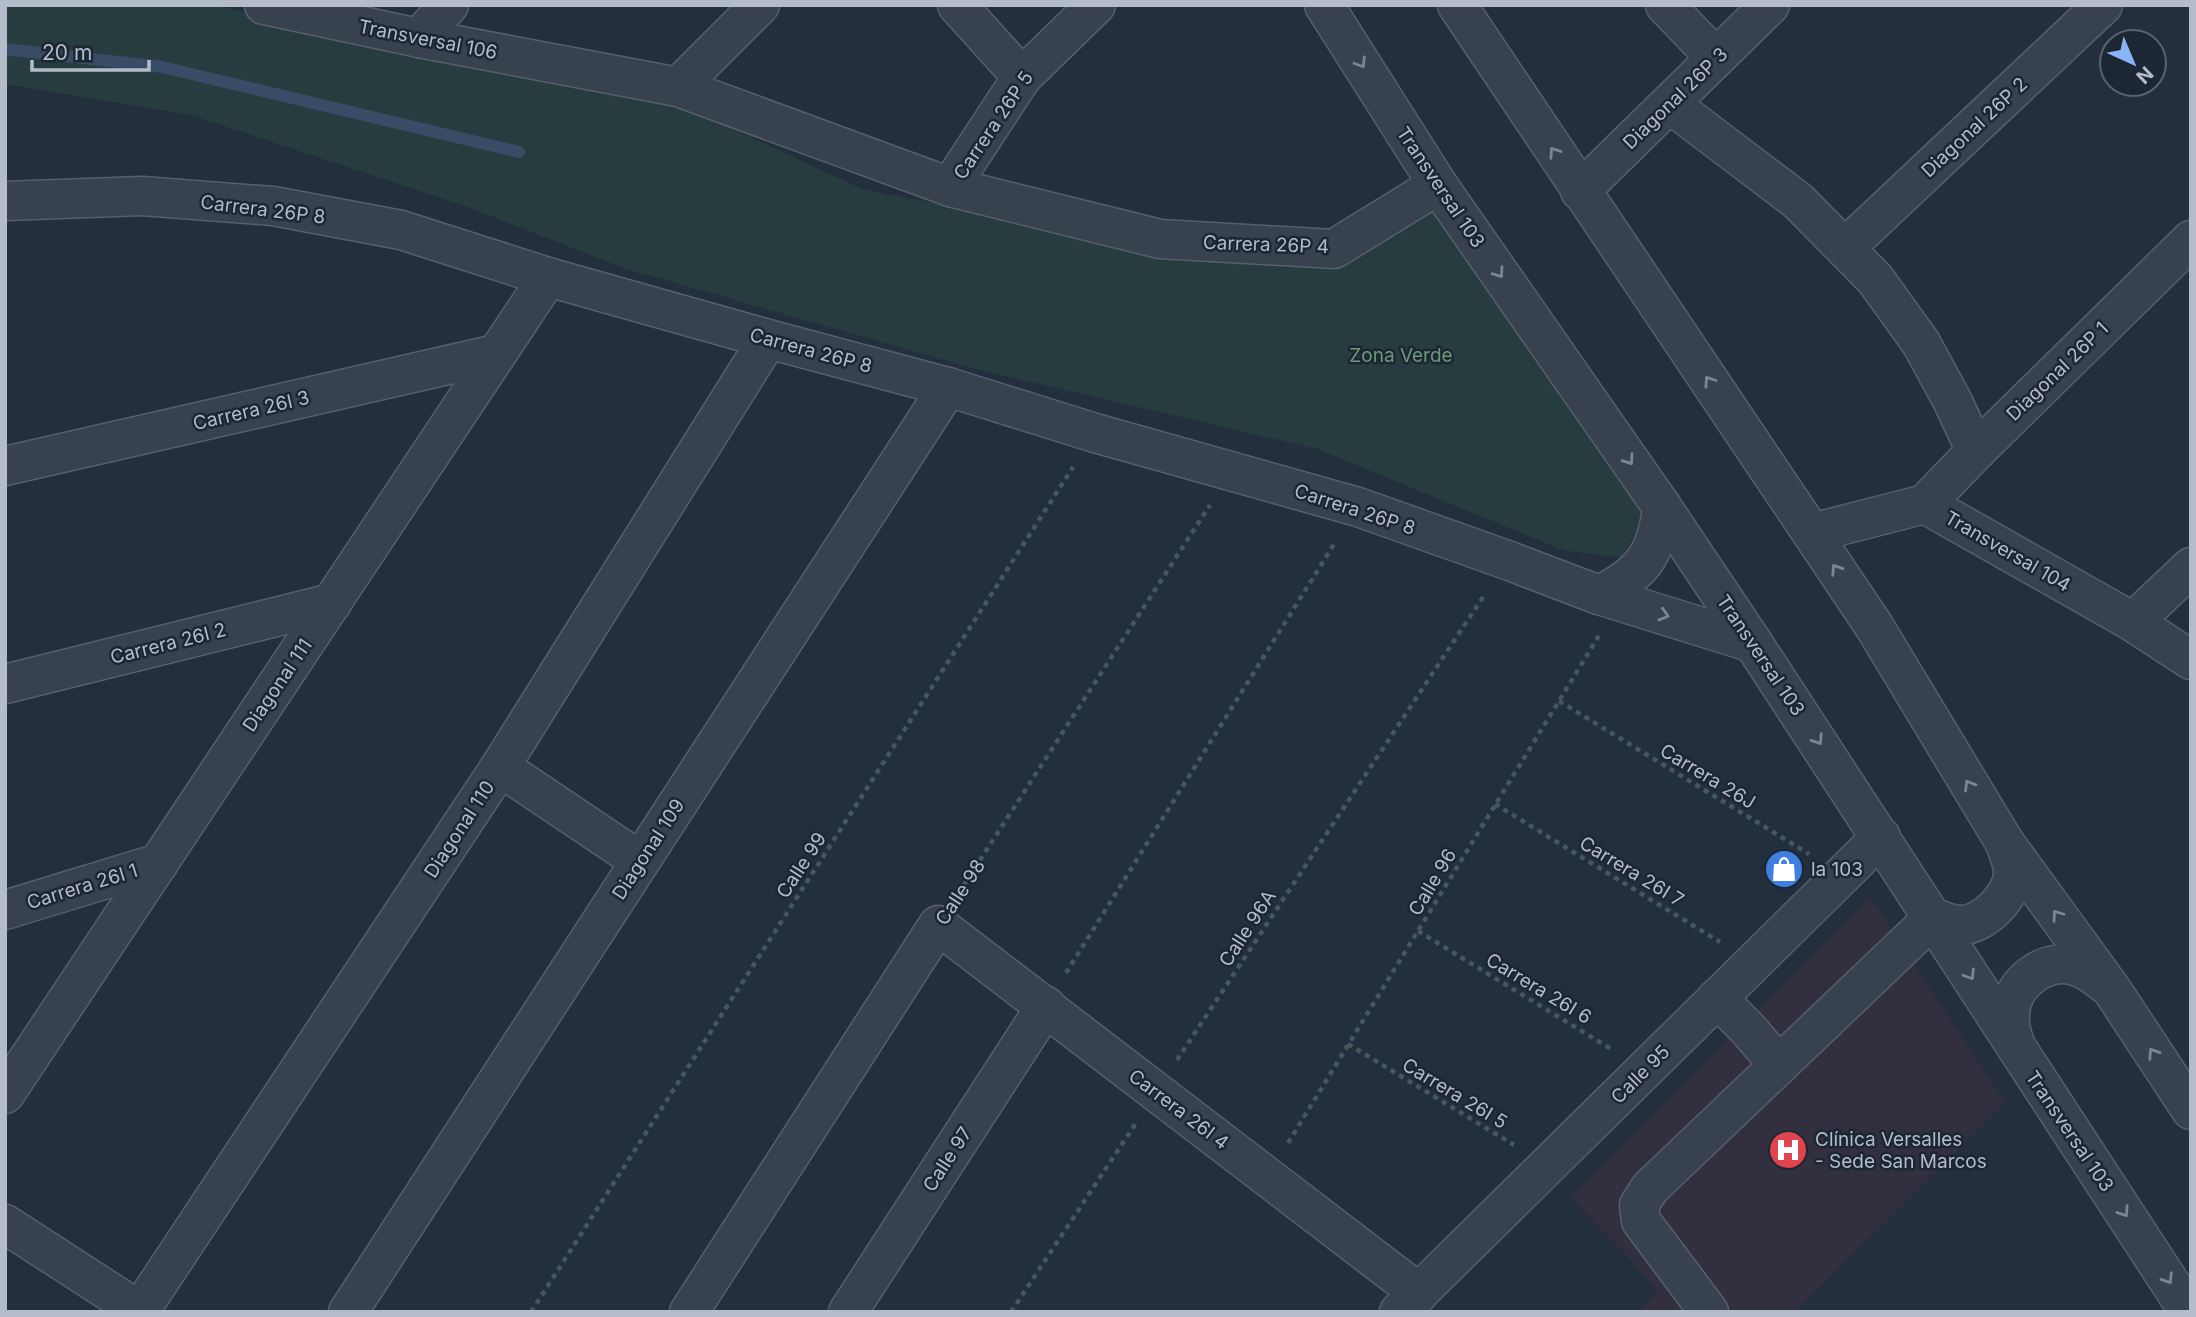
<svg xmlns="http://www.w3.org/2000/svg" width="2196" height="1317" font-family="Inter,sans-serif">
  <rect width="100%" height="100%" fill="#242f3e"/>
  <polygon fill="#32303f" points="1870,897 2005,1103 1795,1312 1638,1312 1659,1290 1571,1197"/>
  <polygon fill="#263c3f" points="5,5 212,5 675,102 862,189 1164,250 1334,255 1436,194 1651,507 1621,558 1562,550 1318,449 980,370 623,268 468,207 191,115 5,84"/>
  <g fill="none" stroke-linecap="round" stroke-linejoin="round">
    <polyline stroke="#394c67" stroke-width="12" points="5,49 162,67 519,152"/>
    <defs>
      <g id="minor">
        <polyline points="264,5 419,38 678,87 950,187 1160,239 1334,249 1438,185"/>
        <polyline points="957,5 1022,77"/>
        <polyline points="1324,5 1438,185 1662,507 1753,643 2189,1312"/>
        <polyline points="1457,5 1874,626 2005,843 2112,990 2191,1110"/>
        <polyline points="1665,5 1716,58"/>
        <polyline points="419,38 449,5"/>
        <polyline points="678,87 760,5"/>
        <polyline points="1670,104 1798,201 1875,279 1921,343 1952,400 1976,451"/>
        <polyline points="950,187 1022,77 1096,5"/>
        <polyline points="1580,191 1770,5"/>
        <polyline points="5,201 142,196 273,206 401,230 548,277 768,339 948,387 1095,433 1358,507 1507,560 1599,595 1753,643"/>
        <polyline points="1845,248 2103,5"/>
        <polyline points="5,466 496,354"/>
        <polyline points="1925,504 1976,451 2191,240"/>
        <polyline points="1812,533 1925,504 2133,622 2191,660"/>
        <path d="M1599,595C1641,575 1657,554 1662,507"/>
        <polyline points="2133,622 2191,567"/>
        <polyline points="5,684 332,603"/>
        <polyline points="500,767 640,861"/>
        <polyline points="5,910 159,863"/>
        <path d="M1933,918C1941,920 1952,925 1960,925C1984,926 2015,894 2013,870C2012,861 2008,852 2005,843"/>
        <polyline points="1717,998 1748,1029 1779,1065"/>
        <path d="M2016,1046C2012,1036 2009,1025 2010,1014C2011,984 2043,959 2072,965C2085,968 2095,976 2105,984"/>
        <polyline points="5,1094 548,277"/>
        <polyline points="5,1224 141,1312"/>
        <polyline points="139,1312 500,767 768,339"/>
        <polyline points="348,1312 948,387"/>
        <polyline points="689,1312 938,925 1419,1293"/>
        <polyline points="848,1312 1046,1006"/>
        <polyline points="1399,1312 1881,837"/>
        <polyline points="1709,1312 1641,1221 1639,1205 1650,1188 1933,918"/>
      </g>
    </defs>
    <use href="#minor" stroke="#565f6c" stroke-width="41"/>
    <g stroke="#44595c" stroke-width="4.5" stroke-dasharray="5 5" stroke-linecap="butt">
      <polyline points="1559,701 1809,854"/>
      <polyline points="1495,804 1720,942"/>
      <polyline points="958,894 1210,505"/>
      <polyline points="1418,931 1611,1049"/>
      <polyline points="1066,973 1336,541"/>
      <polyline points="1348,1044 1514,1145"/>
      <polyline points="1177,1060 1485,594"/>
      <polyline points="1288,1143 1600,634"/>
      <polyline points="531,1312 1073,467"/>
      <polyline points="1011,1312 1136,1123"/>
    </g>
    <use href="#minor" stroke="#38414e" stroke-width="38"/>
  </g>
  <defs><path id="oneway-chevron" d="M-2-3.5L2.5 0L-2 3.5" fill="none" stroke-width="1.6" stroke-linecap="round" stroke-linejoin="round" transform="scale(1.75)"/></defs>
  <g stroke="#7c8592">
    <use href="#oneway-chevron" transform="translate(1361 63) rotate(58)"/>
    <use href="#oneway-chevron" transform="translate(1554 152) rotate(-124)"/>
    <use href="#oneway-chevron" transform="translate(1499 273) rotate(55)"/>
    <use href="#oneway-chevron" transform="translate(1709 381) rotate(-124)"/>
    <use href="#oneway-chevron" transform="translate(1629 460) rotate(55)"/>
    <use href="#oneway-chevron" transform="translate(1836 569) rotate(-123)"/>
    <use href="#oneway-chevron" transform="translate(1664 615) rotate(17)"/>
    <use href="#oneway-chevron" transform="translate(1818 740) rotate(57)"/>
    <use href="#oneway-chevron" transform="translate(1969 785) rotate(-121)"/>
    <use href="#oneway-chevron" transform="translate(2057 915) rotate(-126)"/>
    <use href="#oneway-chevron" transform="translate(1970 975) rotate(58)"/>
    <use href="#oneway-chevron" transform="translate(2153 1053) rotate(-123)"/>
    <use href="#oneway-chevron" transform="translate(2124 1212) rotate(56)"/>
    <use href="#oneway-chevron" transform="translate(2168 1279) rotate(57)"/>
  </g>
  <defs>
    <symbol id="shop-disc" viewBox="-11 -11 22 22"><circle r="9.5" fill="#3f7fe0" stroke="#1d2633"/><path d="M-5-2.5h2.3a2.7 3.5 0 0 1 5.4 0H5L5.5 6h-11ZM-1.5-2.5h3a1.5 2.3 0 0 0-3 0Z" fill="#fff"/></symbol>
    <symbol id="hospital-disc" viewBox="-11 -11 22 22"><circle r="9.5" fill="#e0444e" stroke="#1d2633"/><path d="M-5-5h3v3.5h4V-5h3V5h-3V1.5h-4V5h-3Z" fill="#fff"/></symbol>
  </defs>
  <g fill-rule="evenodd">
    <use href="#shop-disc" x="1762" y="847" width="44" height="44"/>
    <use href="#hospital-disc" x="1766" y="1128" width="44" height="44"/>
  </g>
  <g text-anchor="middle" stroke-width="5" stroke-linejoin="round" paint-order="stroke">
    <g font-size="19" fill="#b4bcc9" stroke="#1d2633">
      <text transform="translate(428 39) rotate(11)" y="7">Transversal 106</text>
      <text transform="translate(1675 98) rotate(-44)" y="7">Diagonal 26P 3</text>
      <text transform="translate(993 125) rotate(-56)" y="7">Carrera 26P 5</text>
      <text transform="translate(1974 127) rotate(-43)" y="7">Diagonal 26P 2</text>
      <text transform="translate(1441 187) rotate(56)" y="7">Transversal 103</text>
      <text transform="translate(263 209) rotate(7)" y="7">Carrera 26P 8</text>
      <text transform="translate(1266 244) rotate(2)" y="7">Carrera 26P 4</text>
      <text transform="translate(811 350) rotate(15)" y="7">Carrera 26P 8</text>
      <text transform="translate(2057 371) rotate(-44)" y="7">Diagonal 26P 1</text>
      <text transform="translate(251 410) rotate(-13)" y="7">Carrera 26I 3</text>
      <text transform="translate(1355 509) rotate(18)" y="7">Carrera 26P 8</text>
      <text transform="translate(2008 551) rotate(30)" y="7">Transversal 104</text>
      <text transform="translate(168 643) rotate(-14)" y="7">Carrera 26I 2</text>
      <text transform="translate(1761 655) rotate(56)" y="7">Transversal 103</text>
      <text transform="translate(277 685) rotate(-56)" y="7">Diagonal 111</text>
      <text transform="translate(1708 776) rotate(31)" y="7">Carrera 26J</text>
      <text transform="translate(459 829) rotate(-57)" y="7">Diagonal 110</text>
      <text transform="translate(648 849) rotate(-57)" y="7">Diagonal 109</text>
      <text transform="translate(801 865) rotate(-57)" y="7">Calle 99</text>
      <text transform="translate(1632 871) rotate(31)" y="7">Carrera 26I 7</text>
      <text transform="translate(1432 882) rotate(-59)" y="7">Calle 96</text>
      <text transform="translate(82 886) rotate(-17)" y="7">Carrera 26I 1</text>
      <text transform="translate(960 892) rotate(-57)" y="7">Calle 98</text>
      <text transform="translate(1247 928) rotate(-57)" y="7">Calle 96A</text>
      <text transform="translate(1539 988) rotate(31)" y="7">Carrera 26I 6</text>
      <text transform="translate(1640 1074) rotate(-45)" y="7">Calle 95</text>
      <text transform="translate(1455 1093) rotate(31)" y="7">Carrera 26I 5</text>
      <text transform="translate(1179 1109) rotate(37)" y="7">Carrera 26I 4</text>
      <text transform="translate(2070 1131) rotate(56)" y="7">Transversal 103</text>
      <text transform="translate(947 1159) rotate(-57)" y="7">Calle 97</text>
    </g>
    <g font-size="19" fill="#6b9a76" stroke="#1d2633">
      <text x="1401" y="362">Zona Verde</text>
    </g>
    <g font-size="19" fill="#b4bcc9" stroke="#1d2633" text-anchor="start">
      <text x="1811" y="876">la 103</text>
      <text x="1815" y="1146">Clínica Versalles<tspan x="1815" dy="22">- Sede San Marcos</tspan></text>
    </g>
  </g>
  <rect width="2196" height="1317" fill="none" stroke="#b4bcc9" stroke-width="14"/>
  <g transform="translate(2133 63) rotate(136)"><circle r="33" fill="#1d2633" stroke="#59626f" stroke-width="2"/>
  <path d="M0-5L12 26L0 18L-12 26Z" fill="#8ab4f8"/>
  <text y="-10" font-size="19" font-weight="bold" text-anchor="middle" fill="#b4bcc9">N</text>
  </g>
  <path d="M32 60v10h117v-10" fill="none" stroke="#b4bcc9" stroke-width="3.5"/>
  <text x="42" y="60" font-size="21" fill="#b4bcc9" stroke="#1d2633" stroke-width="5" paint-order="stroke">20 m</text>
</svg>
